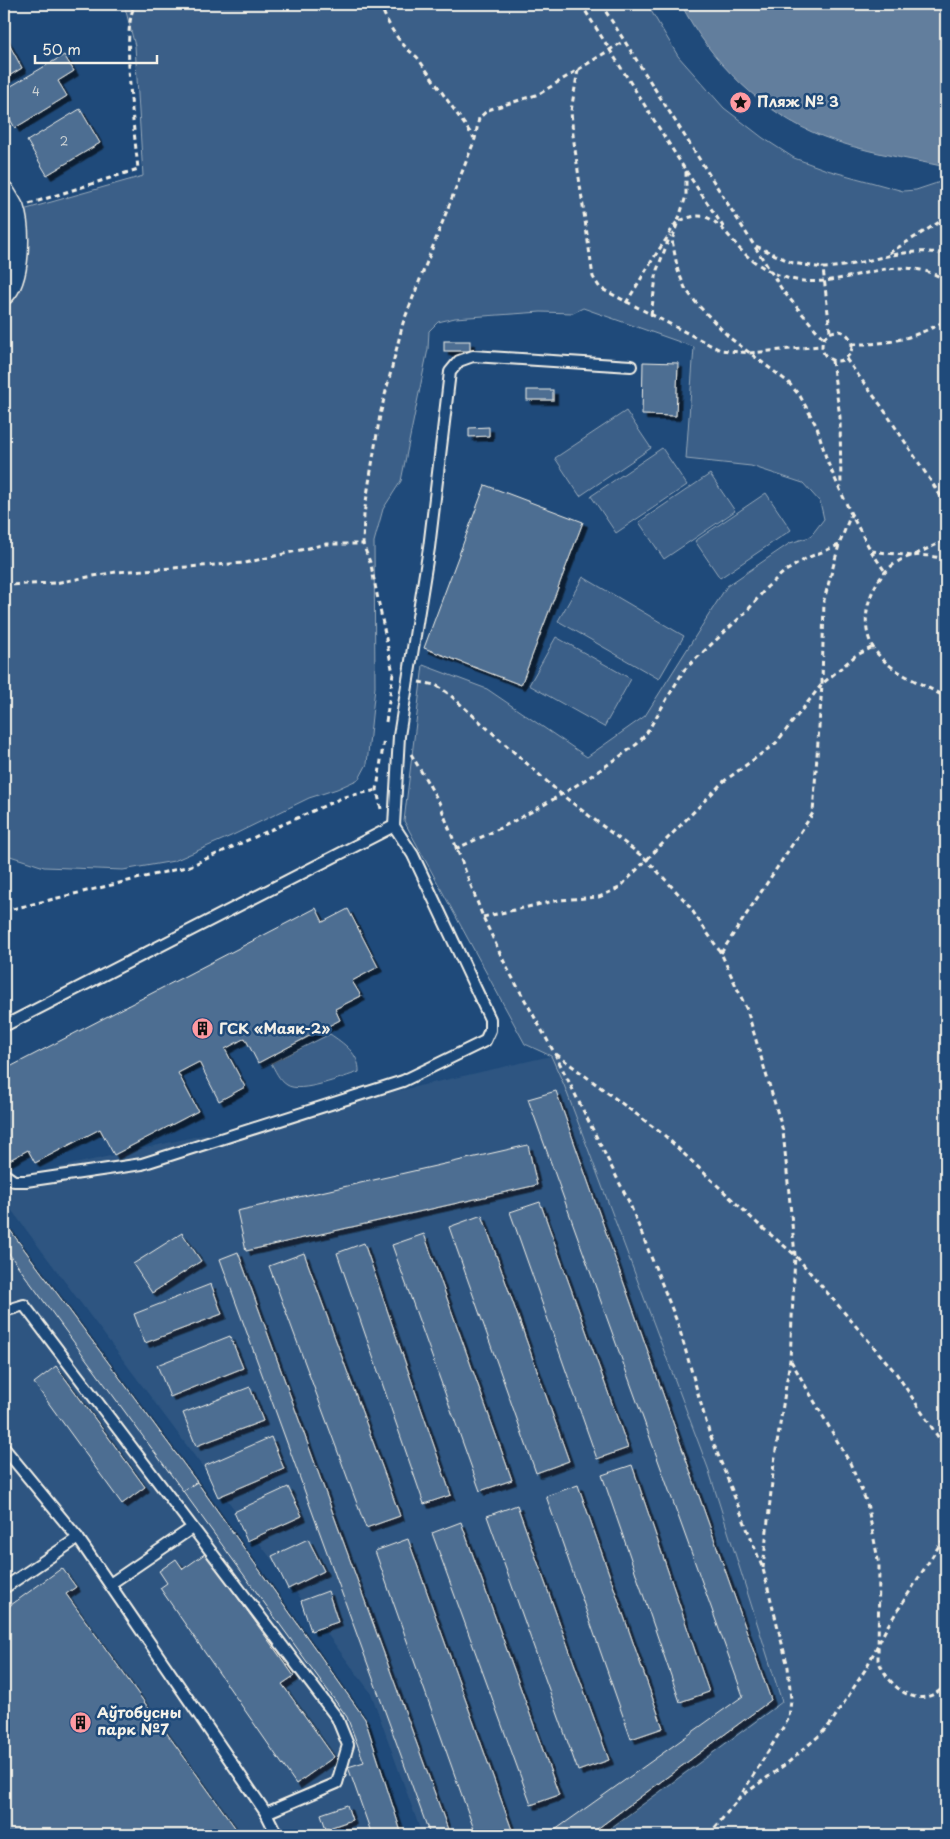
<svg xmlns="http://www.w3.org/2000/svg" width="950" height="1839" font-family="'Playpen Sans',sans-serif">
  <defs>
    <filter id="shadow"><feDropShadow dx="4.5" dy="4.5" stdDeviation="0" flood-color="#0009"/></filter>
  </defs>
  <rect width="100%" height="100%" fill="#1f4a7a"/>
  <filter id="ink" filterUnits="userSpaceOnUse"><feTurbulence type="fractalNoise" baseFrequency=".02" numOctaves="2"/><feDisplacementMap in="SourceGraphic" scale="10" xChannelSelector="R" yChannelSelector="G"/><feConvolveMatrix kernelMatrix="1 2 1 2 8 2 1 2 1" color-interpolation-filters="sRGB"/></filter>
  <g filter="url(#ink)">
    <g fill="#2d5581">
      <polygon points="551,1056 564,1085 708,1468 783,1702 601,1835 422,1835 371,1693 4,1200 4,1180"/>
      <polygon points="4,1222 197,1482 365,1719 402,1835 4,1835"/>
    </g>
    <g fill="#3a5f88" stroke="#97a8b8">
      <polygon points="124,4 647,4 678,56 724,108 763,138 794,158 827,170 903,191 916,190 946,180 946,1835 601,1835 782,1702 708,1468 564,1085 551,1056 525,1044 404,821 423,665 487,689 587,757 645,716 727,586 790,543 810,537 824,519 820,502 803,483 751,466 686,459 694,347 583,308 573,313 541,312 455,318 438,322 429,331 428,349 401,481 383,509 374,542 375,687 367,764 359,779 337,789 309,798 231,836 174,861 123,870 44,867 4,854 4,330 16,276 16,212 143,176 135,46"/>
      <polygon points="626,411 651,448 580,496 555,458"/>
      <polygon points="662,448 687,485 616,533 591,496"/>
      <polygon points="710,474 735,511 664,559 639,522"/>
      <polygon points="766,493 791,530 720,578 695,541"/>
      <polygon points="583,577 684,636 659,679 558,621"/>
      <polygon points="556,637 631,679 604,727 529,685"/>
      <path d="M330,1034C343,1043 360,1054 359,1072C343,1077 300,1094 287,1085C279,1080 275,1070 271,1063Z"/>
    </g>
    <path fill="#627e9d" stroke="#9cacbb" d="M681,4H946V167C905,158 863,152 824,137C763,114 710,61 681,4Z"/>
    <g fill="#4d6e92" stroke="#f4f1e8" filter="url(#shadow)">
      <polygon points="4,35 22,68 4,79"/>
      <polygon points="64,55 74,71 58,81 67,96 15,128 4,109 4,99 10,95 6,89"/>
      <polygon points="80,109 100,143 47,175 27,141"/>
      <rect x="444" y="341" width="26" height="10"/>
      <polygon points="643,362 678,363 676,416 642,415"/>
      <rect x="527" y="390" width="26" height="10"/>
      <polygon points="489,427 489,436 469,437 469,428"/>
      <polygon points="485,485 583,522 521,685 424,648"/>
      <polygon points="316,908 323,922 348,909 378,967 352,981 361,996 335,1009 340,1020 258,1063 245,1038 225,1049 245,1087 219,1101 199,1062 178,1073 198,1111 114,1155 100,1129 35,1163 28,1150 4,1163 4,1070"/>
      <polygon points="556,1091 771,1700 589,1835 548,1835 743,1696 528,1099"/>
      <polygon points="528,1145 537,1185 246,1251 237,1211"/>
      <polygon points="540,1202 628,1448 597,1459 510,1212"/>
      <polygon points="482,1215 569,1461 536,1473 449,1227"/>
      <polygon points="4,1222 197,1482 183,1491 4,1247"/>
      <polygon points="182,1233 201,1261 152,1293 133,1264"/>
      <polygon points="424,1234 512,1480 480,1491 392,1245"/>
      <polygon points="364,1243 451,1495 424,1504 337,1253"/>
      <polygon points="238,1252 450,1835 430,1835 220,1259"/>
      <polygon points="304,1253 400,1516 366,1528 269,1266"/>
      <polygon points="211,1284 222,1314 145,1343 134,1314"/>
      <polygon points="230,1336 243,1368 170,1397 157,1365"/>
      <polygon points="56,1366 145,1487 122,1504 34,1383"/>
      <polygon points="250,1387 263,1421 196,1446 183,1413"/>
      <polygon points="271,1437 284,1469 218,1497 204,1466"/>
      <polygon points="632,1465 709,1692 680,1702 602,1475"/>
      <polygon points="197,1482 365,1719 402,1835 372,1835 348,1767 364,1762 347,1717 183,1491"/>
      <polygon points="578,1485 663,1728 631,1739 546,1496"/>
      <polygon points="288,1487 302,1516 247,1541 234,1512"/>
      <polygon points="517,1505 609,1760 578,1771 487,1516"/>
      <polygon points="461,1522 559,1795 531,1805 432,1533"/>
      <polygon points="308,1539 324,1571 288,1589 272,1556"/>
      <polygon points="408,1539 512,1830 498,1835 476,1835 375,1551"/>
      <polygon points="206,1553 294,1676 282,1684 334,1757 296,1784 160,1588 167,1583 159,1571 176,1559 183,1569"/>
      <polygon points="62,1568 76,1587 66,1594 239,1833 237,1835 4,1835 4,1610"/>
      <polygon points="328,1591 338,1622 311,1631 301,1601"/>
      <polygon points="347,1805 352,1820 326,1829 321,1814"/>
    </g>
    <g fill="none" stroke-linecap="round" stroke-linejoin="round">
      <defs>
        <g id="lane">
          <polyline points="4,1026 394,826"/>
          <polyline points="4,1174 14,1181 26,1181 142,1164 403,1081 485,1041 490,1030 490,1019 413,855 394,826 399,736 429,548 450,372 459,361 473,356 631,366"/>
          <polyline points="4,1311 24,1305 337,1718 348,1745 337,1783 266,1813"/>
          <polyline points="4,1448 78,1538"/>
          <polyline points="110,1584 192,1528"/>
          <polyline points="4,1588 78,1538 266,1813 277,1835"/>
        </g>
        <path id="street" d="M4,191C7,196 11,202 14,208C21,228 21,280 4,295"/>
      </defs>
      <use href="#lane" stroke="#f4f1e8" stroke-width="14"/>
      <use href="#street" stroke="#f4f1e8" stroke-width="22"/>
      <g stroke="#f4f1e8" stroke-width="3" stroke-dasharray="5 4" stroke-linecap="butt">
        <polyline points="264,4 309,6 317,4"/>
        <path d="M380,4C388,25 398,43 417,57L474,138"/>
        <polyline points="581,4 686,171 686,196 672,240 678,271 685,288 697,304 730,338 788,382 800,396 817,427 827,461 851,514 871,551 886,573"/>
        <polyline points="601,4 783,291 823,338"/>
        <polyline points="578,70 571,111 573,135 593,277 600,288 720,350 750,353 821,346"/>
        <polyline points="686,171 724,228"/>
        <path d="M29,204L138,169C135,136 121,33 134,7L145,4"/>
        <polyline points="756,246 793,263 823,268"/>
        <polyline points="889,253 946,218"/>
        <path d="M626,303C640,281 652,259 667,238C670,233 673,226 677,222C681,220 687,218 691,217C716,210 729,240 745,254C757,265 771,273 787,278C846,294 889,247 946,280"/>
        <polyline points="651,315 657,270 670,236"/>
        <circle cx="837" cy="346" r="15"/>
        <path d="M830,331L823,268C867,266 899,245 946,254"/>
        <path d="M852,344C887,345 916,338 946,320"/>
        <polyline points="846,359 882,407 946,504"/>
        <polyline points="832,361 840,417 841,487"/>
        <polyline points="871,551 912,556 946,540"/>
        <path d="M946,559C936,557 923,554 912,556C875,564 854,618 874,649C891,674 922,682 946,698"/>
        <polyline points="4,585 55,583 116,572 245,563 326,544 363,544"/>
        <polyline points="419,682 436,685 449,694 562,795 647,860 687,903 721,953 747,1010 783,1131 795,1255 790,1360 774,1463 763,1568"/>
        <polyline points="386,722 393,673 371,565 363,544 364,514 380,415 403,323 475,139 479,118 488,110 539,94 624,41"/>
        <polyline points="411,754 439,802 483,917 506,966 555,1054 629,1202 678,1324 709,1432 763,1569 788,1667 791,1700 789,1718 739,1798"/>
        <polyline points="381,809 377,790 384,738"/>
        <path d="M455,849C520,821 580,786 637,744L646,734L684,670L747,611L767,587L784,572L807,558L839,545"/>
        <polyline points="4,911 190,866 344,797 377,790"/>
        <polyline points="483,917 559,900 599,897 619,888 723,782 776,743 822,684 855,656 873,647"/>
        <polyline points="721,953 813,813 822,684 824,600 839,545 851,514"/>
        <polyline points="556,1054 664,1135 758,1224 795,1255 896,1373 946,1449"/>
        <path d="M791,1361L850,1463L867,1503L879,1565L878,1660C890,1689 919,1713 946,1685"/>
        <polyline points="709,1835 739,1798 790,1761 821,1734 831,1723 865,1670 887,1627 946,1535"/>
      </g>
      <use href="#lane" stroke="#1f4a7a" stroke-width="10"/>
      <use href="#street" stroke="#1f4a7a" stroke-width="19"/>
    </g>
  </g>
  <defs>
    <symbol id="sight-disc" viewBox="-11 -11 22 22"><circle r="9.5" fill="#ff9aa2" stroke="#1f4a7a"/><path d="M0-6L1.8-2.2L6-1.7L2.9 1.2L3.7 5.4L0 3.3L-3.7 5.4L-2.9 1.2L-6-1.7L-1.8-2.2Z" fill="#111"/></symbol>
    <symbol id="building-disc" viewBox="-11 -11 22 22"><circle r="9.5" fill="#ff9aa2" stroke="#1f4a7a"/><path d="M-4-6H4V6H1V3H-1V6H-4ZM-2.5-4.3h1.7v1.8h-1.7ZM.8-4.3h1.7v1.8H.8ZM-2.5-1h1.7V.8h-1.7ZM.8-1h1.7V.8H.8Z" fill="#111"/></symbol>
  </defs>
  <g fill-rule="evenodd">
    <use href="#sight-disc" x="728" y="90" width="25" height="25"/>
    <use href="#building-disc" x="190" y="1016" width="25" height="25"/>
    <use href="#building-disc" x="68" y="1710" width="25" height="25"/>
  </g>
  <g text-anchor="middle" stroke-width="5" stroke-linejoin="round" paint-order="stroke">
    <g font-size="12" fill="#cad0d2">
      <text x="36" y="96">4</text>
      <text x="64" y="146">2</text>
    </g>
    <g font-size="15" font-weight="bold" fill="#f4f1e8" stroke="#1f4a7a" text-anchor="start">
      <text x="757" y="107">Пляж № 3</text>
      <text x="219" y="1034">ГСК «Маяк-2»</text>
      <text x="97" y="1718">Аўтобусны<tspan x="97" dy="17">парк №7</tspan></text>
    </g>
  </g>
  <rect width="950" height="1839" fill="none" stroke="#1f4a7a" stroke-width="20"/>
  <rect x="10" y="10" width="930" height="1819" fill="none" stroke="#f4f1e8" stroke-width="2" filter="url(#ink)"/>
  <path d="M35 55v8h122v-8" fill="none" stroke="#f4f1e8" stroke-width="2.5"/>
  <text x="42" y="55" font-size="15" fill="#f4f1e8" stroke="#1f4a7a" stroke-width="4" paint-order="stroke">50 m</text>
</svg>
